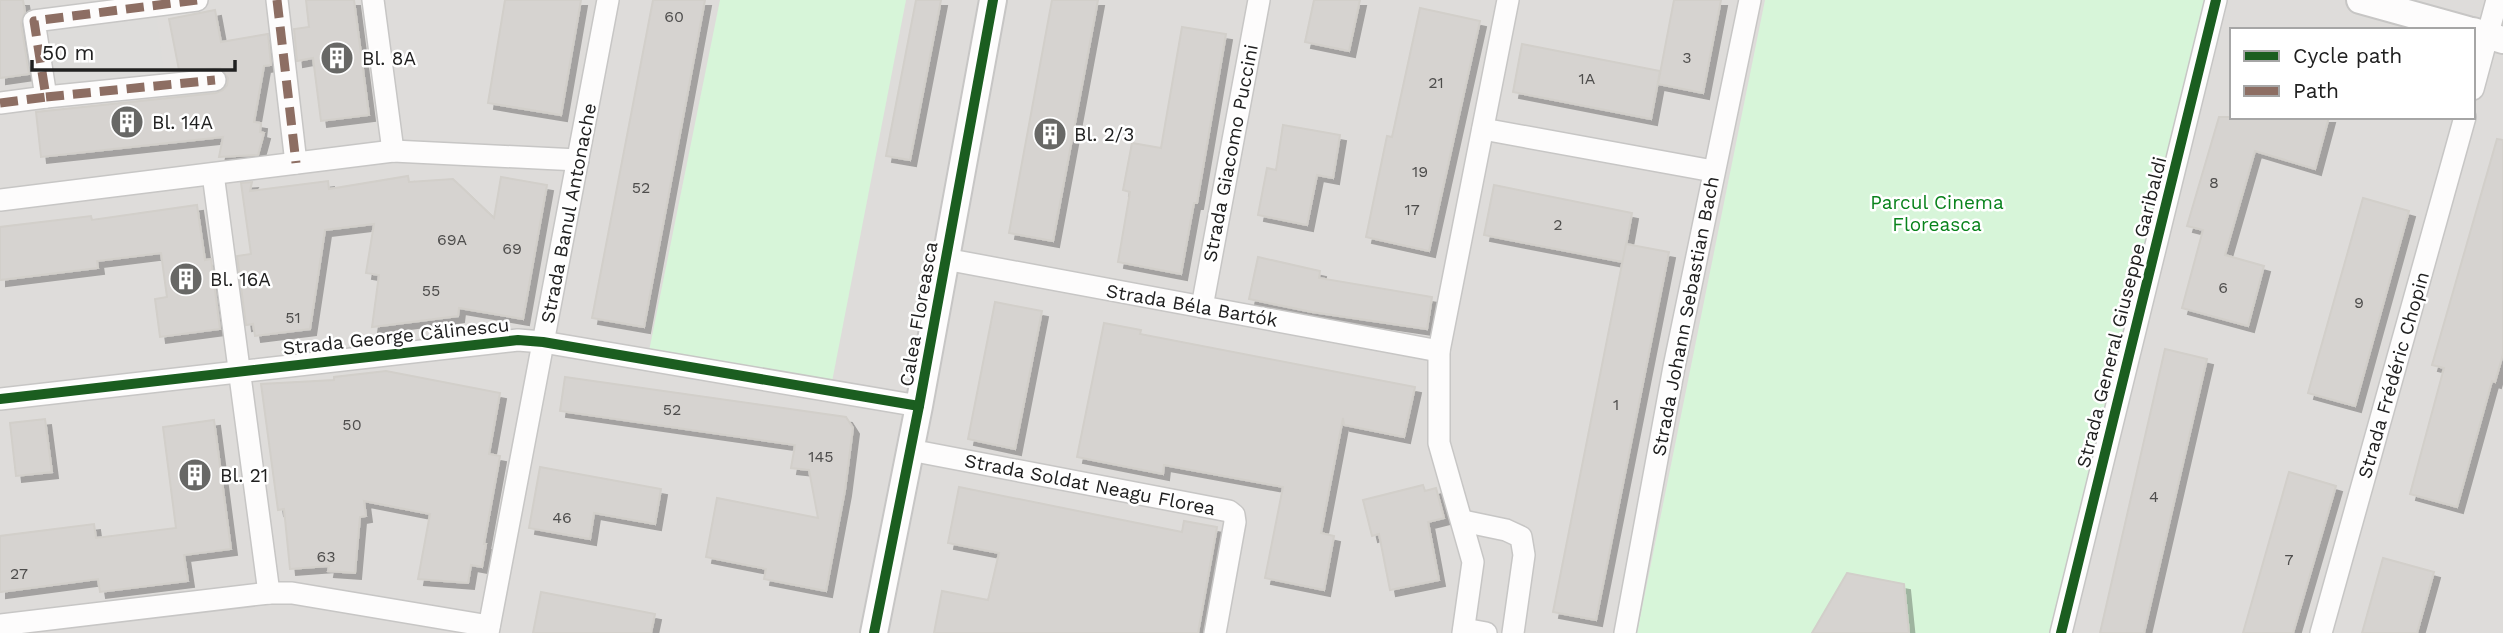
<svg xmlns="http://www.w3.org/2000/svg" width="2503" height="633" font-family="'Work Sans',sans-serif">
  <defs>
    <filter id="shadow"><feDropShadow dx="6" dy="6" stdDeviation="0" flood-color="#0004"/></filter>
  </defs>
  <rect width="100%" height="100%" fill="#efede9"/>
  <path fill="#dedcda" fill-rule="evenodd" d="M0,0H2503V633H0ZM2232,30H2473V117H2232Z"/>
  <polygon fill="#dddcda" points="156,14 164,74 54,86 48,27"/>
  <g fill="#d7f5d9">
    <polygon points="720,0 906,0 830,392 647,361"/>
    <polygon points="1765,0 2206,0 2049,633 1637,633"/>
  </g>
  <g fill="#d6d3d0" stroke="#d2cfca" stroke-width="2" filter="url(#shadow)">
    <polygon points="0,0 23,0 25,12 21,23 29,74 0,78"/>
    <polygon points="306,0 354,0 369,115 321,121 313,58 297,61 294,29 309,27"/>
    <polygon points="505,0 581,0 561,115 488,103"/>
    <polygon points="653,0 705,0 644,327 592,318"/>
    <polygon points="916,0 941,0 910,160 886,156"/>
    <polygon points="1052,0 1098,0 1053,241 1009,233"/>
    <polygon points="1314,0 1360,0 1349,51 1305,42"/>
    <polygon points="1674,0 1721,0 1703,93 1658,84"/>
    <polygon points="1420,8 1480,21 1429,251 1366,237 1387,136 1392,137"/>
    <polygon points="215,10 221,42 268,34 271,65 264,66 254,122 261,123 260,132 264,133 258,155 219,157 223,137 41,157 36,112 216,93 223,90 227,85 228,78 220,68 179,70 169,19"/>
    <polygon points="1182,27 1226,34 1197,203 1194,203 1181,274 1118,262 1130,192 1123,190 1132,143 1161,148"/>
    <polygon points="1522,44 1660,71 1651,119 1513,92"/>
    <polygon points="2219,117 2329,117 2315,169 2255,151 2225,255 2264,266 2248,326 2182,308 2203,230 2187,226"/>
    <polygon points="1283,125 1340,135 1333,178 1317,175 1307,225 1258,215 1267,168 1276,170"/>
    <polygon points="2497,139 2503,140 2503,354 2495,382 2492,381 2457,507 2410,494 2444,368 2432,365"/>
    <polygon points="408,176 409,182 453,179 494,218 501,177 547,185 523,319 459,308 458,316 372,327 379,275 366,273 374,224 325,230 310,329 255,336 253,324 246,325 237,256 251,254 241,183 252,182 250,191 328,181 329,189"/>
    <polygon points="1494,185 1632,213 1623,262 1484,235"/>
    <polygon points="2363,198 2409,211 2355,406 2308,393"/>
    <polygon points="197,205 205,260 211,259 220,329 160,337 155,299 167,297 161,253 97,261 98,268 0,280 0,227 91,216 92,220"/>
    <polygon points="1626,244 1669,252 1596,620 1553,612"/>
    <polygon points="1258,257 1320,271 1319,278 1432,297 1427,329 1312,312 1249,299"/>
    <polygon points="995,302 1042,311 1015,449 968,439"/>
    <polygon points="1104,323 1141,330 1140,334 1415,387 1404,437 1344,425 1343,418 1321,533 1334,536 1324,590 1265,578 1283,487 1164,465 1163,474 1077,457"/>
    <polygon points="2165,349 2207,359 2144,633 2100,633"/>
    <polygon points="386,371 500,393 489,454 500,456 484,544 486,544 482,567 471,565 468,583 418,579 430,514 364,501 366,516 360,517 355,573 328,571 329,566 290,569 284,509 278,510 261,384 334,380 334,377"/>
    <polygon points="565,377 846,417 853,428 845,490 826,591 764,579 766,569 706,557 717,498 818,518 809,470 791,468 795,445 560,411"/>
    <polygon points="45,419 52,472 16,476 10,423"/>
    <polygon points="214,420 231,549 184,555 188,581 100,592 98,579 0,592 0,536 94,524 96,538 176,528 163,427"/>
    <polygon points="540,467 661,489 655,524 594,513 590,539 529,528"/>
    <polygon points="2289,472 2336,486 2293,633 2243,633"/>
    <polygon points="1423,485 1425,491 1436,488 1444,518 1428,522 1439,580 1390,590 1379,534 1372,536 1363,500"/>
    <polygon points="959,487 1182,532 1184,521 1217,527 1198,633 934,633 942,591 988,600 999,553 948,543"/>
    <polygon points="2383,558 2434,572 2417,633 2362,633"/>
    <polygon points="1847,573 1904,584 1909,633 1812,633"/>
    <polygon points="541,592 655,614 651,633 533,633"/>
  </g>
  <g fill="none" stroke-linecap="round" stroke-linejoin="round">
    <defs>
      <g id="minor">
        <polyline points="277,0 296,163"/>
        <polyline points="373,0 393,151"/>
        <polyline points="2473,89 2497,0"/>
        <polyline points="46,97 215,80"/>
        <polyline points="0,103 46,97 34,21 197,0"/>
        <polyline points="1483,129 1713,171"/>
        <polyline points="213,174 269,593"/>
        <polyline points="0,200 393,151 578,160"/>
        <polyline points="945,259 1439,351"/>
        <polyline points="1202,307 1259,0"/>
        <polyline points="0,399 518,340 543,342 919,406"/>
        <polyline points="910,450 1229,511 1234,515 1235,522 1215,633"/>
        <polyline points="1463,521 1506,530 1521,537 1524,555 1513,633"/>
        <polyline points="0,625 269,593 292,593 489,626"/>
        <polyline points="1464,629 1486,633"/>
        <polyline points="488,633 608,0"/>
        <polyline points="1463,633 1473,562 1439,443 1439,351 1508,0"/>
        <polyline points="1625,633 1674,367 1750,0"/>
        <polyline points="2061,633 2216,0"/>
        <polyline points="2321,633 2465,117"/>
      </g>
      <g id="tertiary">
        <polyline points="2360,0 2468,30"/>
        <polyline points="2473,31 2503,40"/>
        <polyline points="874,633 919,406 993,0"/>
      </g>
    </defs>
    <use href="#minor" stroke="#c7c6c5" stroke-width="24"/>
    <use href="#tertiary" stroke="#c7c6c5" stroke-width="30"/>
    <use href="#minor" stroke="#fdfcfc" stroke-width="21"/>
    <use href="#tertiary" stroke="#fdfcfc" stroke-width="26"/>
    <g stroke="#8d6e63" stroke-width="9" stroke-dasharray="18 9" stroke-linecap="butt">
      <polyline points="277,0 296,163"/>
      <polyline points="46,97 215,80"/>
      <polyline points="0,103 46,97 34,21 197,0"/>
    </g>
    <defs>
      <g id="cycleway">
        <polyline points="0,399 518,340 543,342 919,406"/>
        <polyline points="874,633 919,406 993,0"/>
        <polyline points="2061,633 2216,0"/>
      </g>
    </defs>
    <use href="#cycleway" stroke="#fff" stroke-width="15"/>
    <use href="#cycleway" stroke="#1b5e20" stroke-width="10"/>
  </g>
  <defs>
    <symbol id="building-disc" viewBox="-11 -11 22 22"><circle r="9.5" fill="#686866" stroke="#fff"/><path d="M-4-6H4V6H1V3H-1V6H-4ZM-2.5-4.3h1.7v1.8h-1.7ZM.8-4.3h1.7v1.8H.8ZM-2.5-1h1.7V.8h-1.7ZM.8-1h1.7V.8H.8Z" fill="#fff"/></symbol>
  </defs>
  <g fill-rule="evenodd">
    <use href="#building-disc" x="318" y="39" width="38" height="38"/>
    <use href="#building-disc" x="108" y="103" width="38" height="38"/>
    <use href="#building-disc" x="1031" y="115" width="38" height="38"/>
    <use href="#building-disc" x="167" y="260" width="38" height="38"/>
    <use href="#building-disc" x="176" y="456" width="38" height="38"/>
  </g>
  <g text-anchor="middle" stroke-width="5" stroke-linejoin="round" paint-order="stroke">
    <g font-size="16" fill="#4e4d4c">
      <text x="674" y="22">60</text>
      <text x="1687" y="63">3</text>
      <text x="1587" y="84">1A</text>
      <text x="1436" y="88">21</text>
      <text x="1420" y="177">19</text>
      <text x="2214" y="188">8</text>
      <text x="641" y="193">52</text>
      <text x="1412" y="215">17</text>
      <text x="1558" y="230">2</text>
      <text x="452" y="245">69A</text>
      <text x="512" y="254">69</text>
      <text x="2223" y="293">6</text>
      <text x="431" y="296">55</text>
      <text x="2359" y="308">9</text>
      <text x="293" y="323">51</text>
      <text x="1616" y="410">1</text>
      <text x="672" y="415">52</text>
      <text x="352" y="430">50</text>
      <text x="821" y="462">145</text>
      <text x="2154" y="502">4</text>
      <text x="562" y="523">46</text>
      <text x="326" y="562">63</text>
      <text x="2289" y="565">7</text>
      <text x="19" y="579">27</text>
    </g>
    <g font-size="19" fill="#202020" stroke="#fff" text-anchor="start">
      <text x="362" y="65">Bl. 8A</text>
      <text x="152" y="129">Bl. 14A</text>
      <text x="1074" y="141">Bl. 2/3</text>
      <text x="210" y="286">Bl. 16A</text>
      <text x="220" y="482">Bl. 21</text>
    </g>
    <g font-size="19" fill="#202020" stroke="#fff">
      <text transform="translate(1230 153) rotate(-79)" y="7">Strada Giacomo Puccini</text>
      <text transform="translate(568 213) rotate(-79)" y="7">Strada Banul Antonache</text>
      <text transform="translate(1192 305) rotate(10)" y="7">Strada Béla Bartók</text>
      <text transform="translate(2121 312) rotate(-76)" y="7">Strada General Giuseppe Garibaldi</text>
      <text transform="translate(918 314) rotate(-80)" y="7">Calea Floreasca</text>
      <text transform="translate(1685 316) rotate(-79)" y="7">Strada Johann Sebastian Bach</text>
      <text transform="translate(396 336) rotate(-6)" y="7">Strada George Călinescu</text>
      <text transform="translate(2393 375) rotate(-74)" y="7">Strada Frédéric Chopin</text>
      <text transform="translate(1090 484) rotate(11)" y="7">Strada Soldat Neagu Florea</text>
    </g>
    <g font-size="19" fill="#09831c" stroke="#fff">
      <text x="1937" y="209">Parcul Cinema<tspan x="1937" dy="22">Floreasca</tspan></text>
    </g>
  </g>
  <rect x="2230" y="28" width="245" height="91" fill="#ffffff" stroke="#a6a6a6" stroke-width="2"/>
  <rect x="2244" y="51" width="35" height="10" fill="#1b5e20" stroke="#a6a6a6" stroke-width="2"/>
  <text x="2293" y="63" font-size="21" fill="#202020">Cycle path</text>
  <rect x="2244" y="86" width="35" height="10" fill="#8d6e63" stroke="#a6a6a6" stroke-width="2"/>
  <text x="2293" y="98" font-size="21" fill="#202020">Path</text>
  <path d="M32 60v10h203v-10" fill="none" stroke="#202020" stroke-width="3.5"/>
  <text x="42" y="60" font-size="21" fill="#202020" stroke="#ffffff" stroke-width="5" paint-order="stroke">50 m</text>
</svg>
